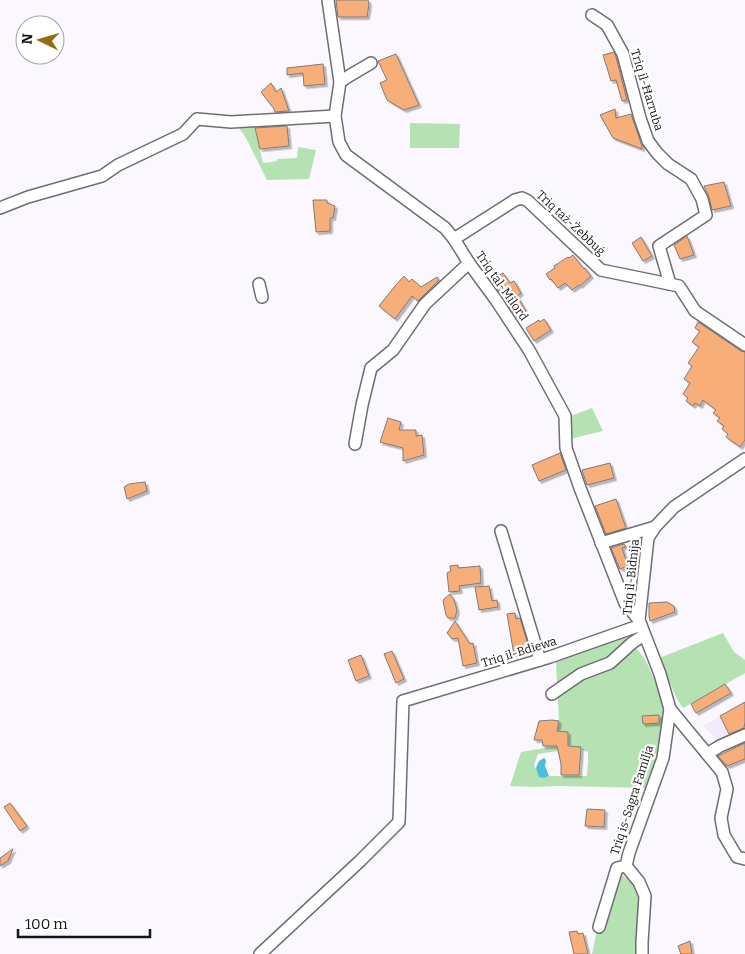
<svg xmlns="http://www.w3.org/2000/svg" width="745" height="954" font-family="Bitter,serif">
  <defs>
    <filter id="shadow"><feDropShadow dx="2.5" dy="2.5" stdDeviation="0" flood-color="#0004"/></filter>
  </defs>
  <rect width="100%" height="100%" fill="#faf7fe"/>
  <polygon fill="#f3ebfc" points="745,702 745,759 723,768 717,754 720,746 718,740 703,726"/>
  <g fill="#b6e2b3">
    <polygon points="254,123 263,163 277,161 277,159 297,158 298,147 316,150 309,179 267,180 246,138 238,127"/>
    <polygon points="410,123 460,124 459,148 410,148"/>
    <polygon points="592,408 603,431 570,439 568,417"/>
    <polygon points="723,633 734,652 745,660 745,673 683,708 677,699 659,658"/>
    <polygon points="624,636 632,643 645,659 666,705 657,762 648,788 559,786 535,787 510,786 521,752 557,746 558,751 538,754 534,765 539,774 544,778 549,776 587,776 588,761 588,752 568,745 567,732 557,731 559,721 556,662"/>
    <polygon points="618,871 639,889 639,954 592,954 597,930"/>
  </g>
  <polygon fill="#4bbedd" points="544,758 546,760 545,766 549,776 544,778 539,777 536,768 539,761"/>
  <g fill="#f8ae79" stroke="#807a77" filter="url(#shadow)">
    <polygon points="336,0 368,0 369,4 367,17 338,17"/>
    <polygon points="614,52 616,57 627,100 622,101 616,80 611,81 603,55"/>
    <polygon points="396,54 419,105 404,110 387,100 380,83 387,80 378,61"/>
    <polygon points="323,64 325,84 304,86 303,73 287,75 287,68"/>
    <polygon points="271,83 276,92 281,88 289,111 275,112 274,109 261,92"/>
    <polygon points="615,109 616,118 631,114 642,146 642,149 613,138 600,115"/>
    <polygon points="287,126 289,146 260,149 255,128"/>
    <polygon points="724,182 731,206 712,210 709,197 704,186"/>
    <polygon points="313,200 327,200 327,203 335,206 333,218 330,218 330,231 316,232"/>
    <polygon points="687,236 694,255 680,259 674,245"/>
    <polygon points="641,237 652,256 643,261 632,243"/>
    <polygon points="573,255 584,269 585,268 591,276 580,286 579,285 572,290 565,283 558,288 551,279 550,280 546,274 555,268 554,266 568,257 569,258"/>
    <polygon points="503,273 510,283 514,281 521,293 517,296 526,311 516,317 491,280"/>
    <polygon points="404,276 409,282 412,279 421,287 437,277 439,280 418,301 412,296 395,319 379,306 395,286"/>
    <polygon points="544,319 551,330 534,341 526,328 539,320 540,322"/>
    <polygon points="698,322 741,351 745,352 745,440 740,447 726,437 728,434 722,429 724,426 717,421 720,418 713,413 716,410 703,400 700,406 695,403 693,406 686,401 688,398 683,394 690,383 684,379 692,366 688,363 699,347 692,342 700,331 695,328"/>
    <polygon points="388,418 401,422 399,430 416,430 416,436 422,435 424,455 403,461 403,448 380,442"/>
    <polygon points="560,453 566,470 539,481 532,465"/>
    <polygon points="610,463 614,478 587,485 582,470"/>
    <polygon points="145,482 147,491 127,499 124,487 129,484"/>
    <polygon points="616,499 626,528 606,534 595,506"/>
    <polygon points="624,544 626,547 622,548 628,566 620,569 611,548"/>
    <polygon points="458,565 458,568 480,566 481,583 459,586 460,591 449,592 447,573 451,571 450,566"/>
    <polygon points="489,586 492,601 497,600 498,607 479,610 475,587"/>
    <polygon points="450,594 454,600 457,610 455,618 448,618 446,615 443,601 444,599"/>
    <polygon points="667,602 674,606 675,612 650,621 649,616 649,603"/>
    <polygon points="515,613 516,619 520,618 530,651 514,655 507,614"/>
    <polygon points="455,621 470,644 473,643 477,663 463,666 458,638 452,639 447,633"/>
    <polygon points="392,651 404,679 396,683 384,654"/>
    <polygon points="361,655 369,676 356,681 348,660"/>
    <polygon points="725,684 731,693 696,713 691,704"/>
    <polygon points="745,702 745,722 744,728 729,734 720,716"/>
    <polygon points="659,715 659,723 643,724 642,716"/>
    <polygon points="552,720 559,721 557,731 568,732 568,746 581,747 579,775 561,775 561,764 557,746 543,746 542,740 534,740 539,721"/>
    <polygon points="745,743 745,759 727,766 718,756"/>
    <polygon points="10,803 27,826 20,831 4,807"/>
    <polygon points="587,809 605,810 604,827 585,826"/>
    <polygon points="13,849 8,861 0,866 0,858"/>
    <polygon points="577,931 578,934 583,933 588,954 574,954 569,932"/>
    <polygon points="690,941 692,954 681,954 678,946"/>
  </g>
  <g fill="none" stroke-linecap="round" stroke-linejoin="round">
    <defs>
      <g id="minor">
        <polyline points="328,0 340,82 335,116 339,142 346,155 445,228 454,239 469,263 496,300 529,350 565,416 566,448 580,488 625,603 639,620"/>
        <polyline points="592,15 607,25 623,54 640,118 648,141 657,153 668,164 691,179 702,199 706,215 659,246 670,284"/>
        <polyline points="340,82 349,76 371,63"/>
        <polyline points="0,208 28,197 102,176 118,165 183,134 197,119 231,122 335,116"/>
        <polyline points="454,239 515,200 522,198 528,201 601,270 679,286 695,311 745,345"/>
        <polyline points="259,284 262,297"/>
        <polyline points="355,444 362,405 371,368 393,350 425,304 469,263"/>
        <polyline points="501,531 540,660"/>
        <polyline points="601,543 655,527"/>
        <polyline points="552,694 581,674 610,663 632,643 644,635"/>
        <polyline points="670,709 722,772 727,789 721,818 724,835 737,857 745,859"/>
        <polyline points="707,754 720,746 745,735"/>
        <polyline points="599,927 617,868 626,866"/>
        <polyline points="260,954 360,861 399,822 403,701 550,657 641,625"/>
        <polyline points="642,954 642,942 645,896 639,882 626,866 629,853 663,758 670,709 660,674 639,620 648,538 655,527 674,507 745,459"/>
      </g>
    </defs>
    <use href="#minor" stroke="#6f6d73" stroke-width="14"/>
    <use href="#minor" stroke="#fff" stroke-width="11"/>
  </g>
  <g text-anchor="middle" stroke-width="4.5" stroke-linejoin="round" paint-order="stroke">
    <g font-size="12" fill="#161618" stroke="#fff">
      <text transform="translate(647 90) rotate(73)" y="4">Triq il-Ħarruba</text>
      <text transform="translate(571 223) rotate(43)" y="4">Triq taż-Żebbuġ</text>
      <text transform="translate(502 286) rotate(55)" y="4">Triq tal-Milord</text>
      <text transform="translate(631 577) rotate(-84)" y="4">Triq il-Bidnija</text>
      <text transform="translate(519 652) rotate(-17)" y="4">Triq il-Bdiewa</text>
      <text transform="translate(632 800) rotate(-72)" y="4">Triq is-Sagra Familja</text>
    </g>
  </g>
  <g transform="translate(40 40) rotate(275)"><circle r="24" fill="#ffffff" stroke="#a2a2a3"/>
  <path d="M0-4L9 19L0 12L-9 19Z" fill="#926d15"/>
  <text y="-8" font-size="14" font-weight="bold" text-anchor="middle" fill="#161618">N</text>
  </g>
  <path d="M18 929v8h132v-8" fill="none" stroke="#161618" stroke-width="2.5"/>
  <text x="25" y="929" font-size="15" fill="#161618" stroke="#ffffff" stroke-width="4" paint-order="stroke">100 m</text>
</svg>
